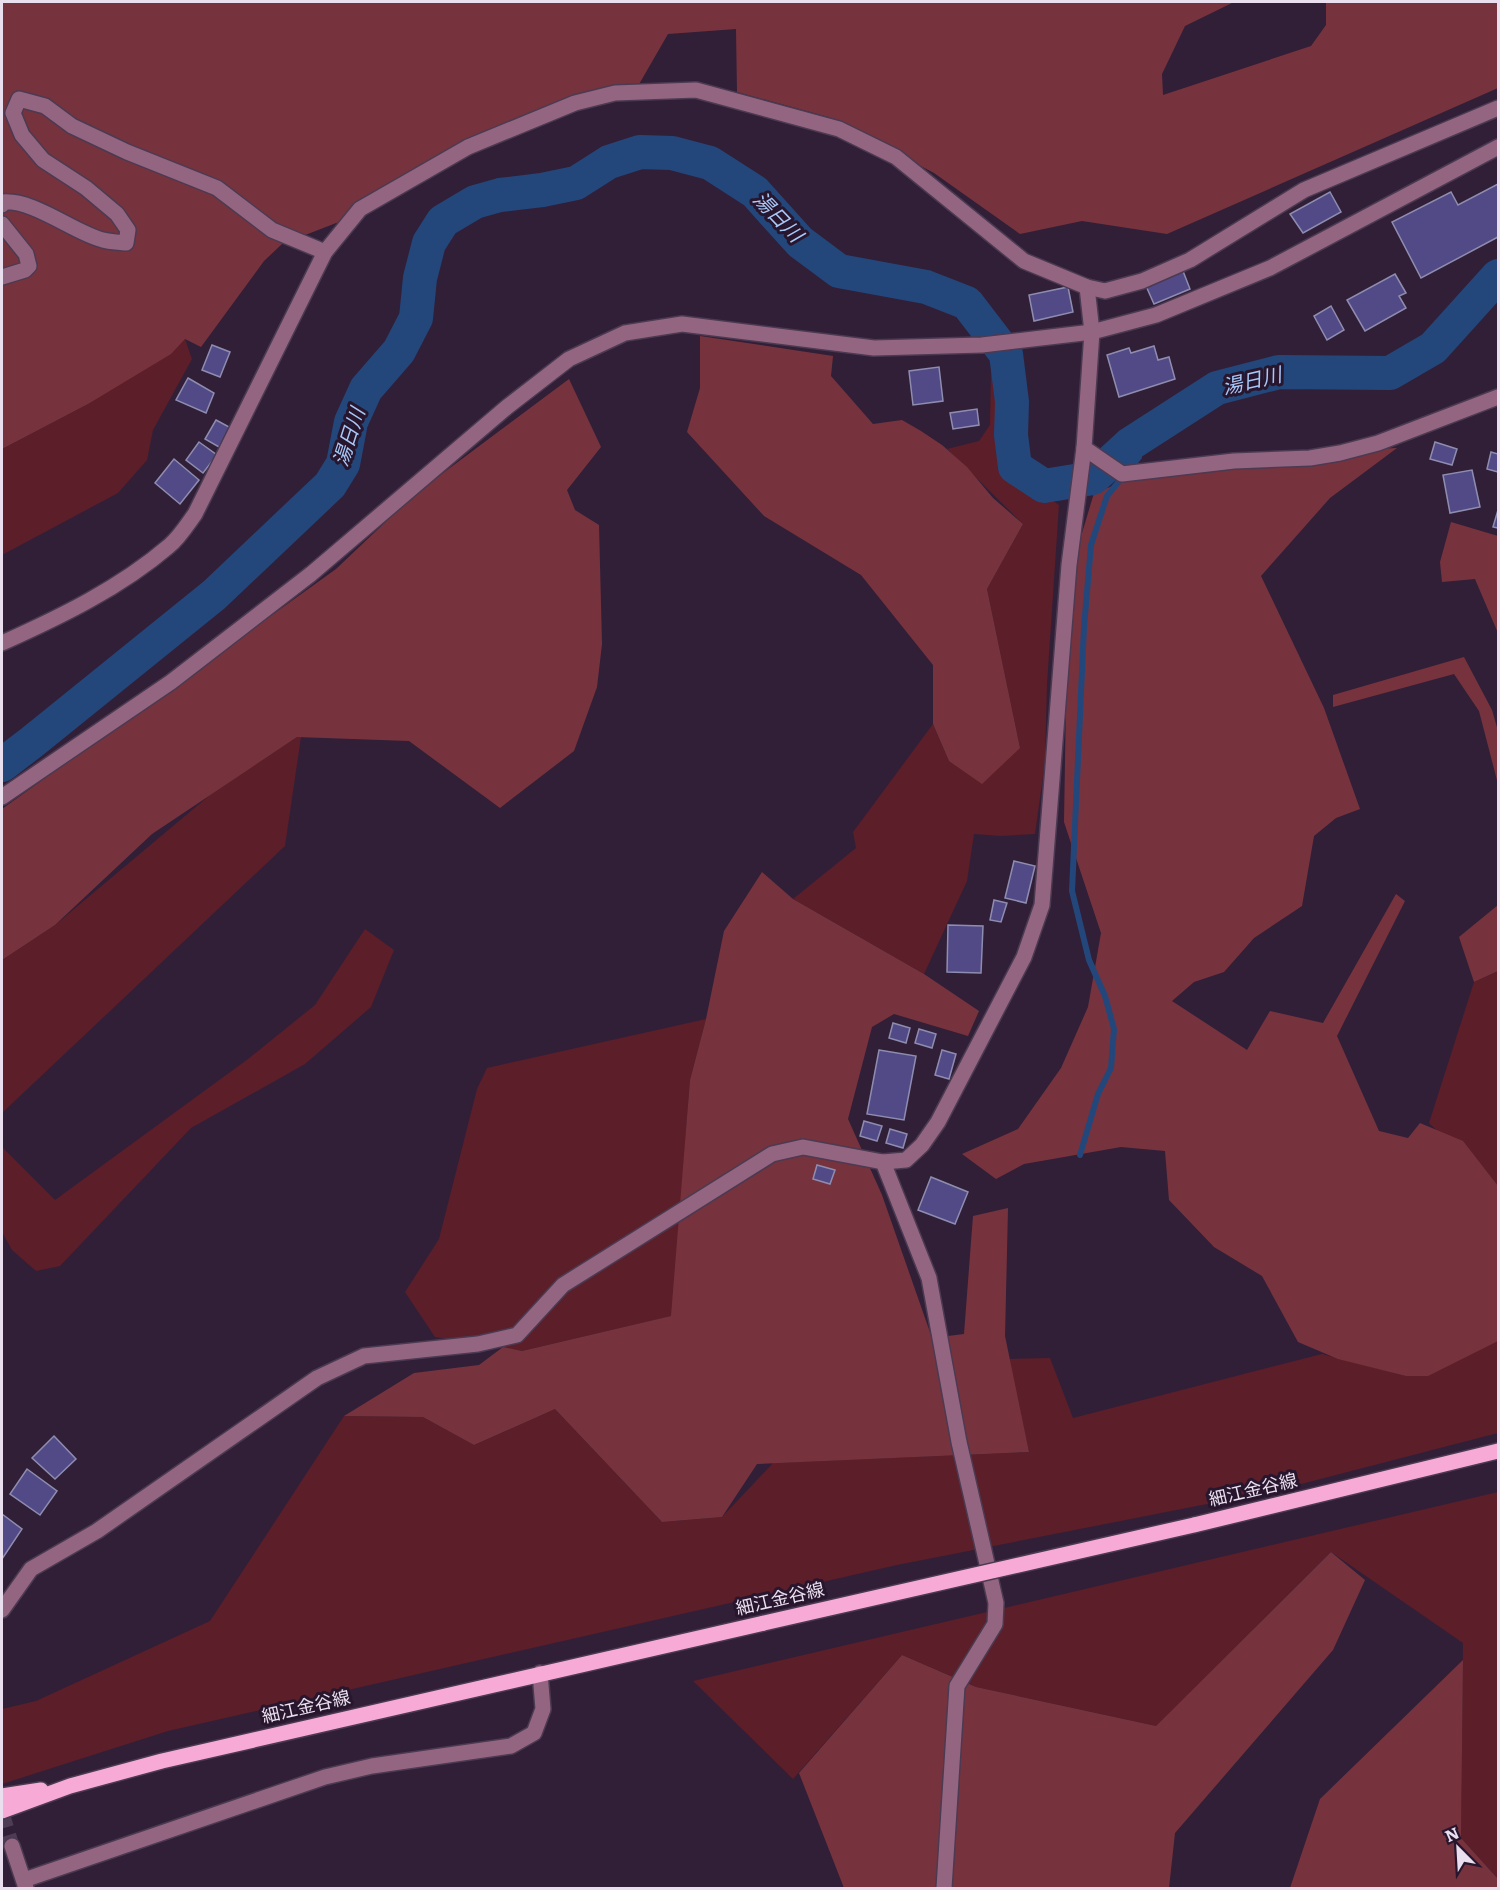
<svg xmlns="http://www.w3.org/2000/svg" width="1500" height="1890" font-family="Literata,'Noto Sans JP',serif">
  <rect width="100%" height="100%" fill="#311f38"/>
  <g fill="#5c1e29">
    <polygon points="185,339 192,359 153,430 147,460 118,493 2,555 2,449 88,404"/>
    <polygon points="991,367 1002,382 1013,472 1059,505 1047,684 1045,762 1035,834 1001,836 974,834 967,881 924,974 793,899 856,848 853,832 933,724 949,761 1020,748 987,589 1023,524 947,449 979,441 990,425"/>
    <polygon points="297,737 301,737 285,846 2,1113 2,960 55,925 210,795"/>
    <polygon points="365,929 394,950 371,1007 305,1064 191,1128 60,1266 36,1271 12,1250 2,1232 2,1147 55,1200 248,1059 315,1005"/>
    <polygon points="1498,971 1498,1189 1429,1123 1474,982"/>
    <polygon points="706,1019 690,1080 672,1316 522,1351 435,1337 405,1292 439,1239 477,1089 487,1068"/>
    <polygon points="1498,1339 1498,1433 1278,1490 897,1565 168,1731 2,1784 2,1709 36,1701 210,1621 344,1416 423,1417 474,1445 555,1409 662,1522 722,1517 773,1463 1029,1452 1008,1359 1050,1358 1073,1418 1322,1354 1406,1376"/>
    <polygon points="1498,1492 1498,1879 1461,1838 1463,1643 1331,1552 1156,1726 976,1687 902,1655 793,1779 693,1681"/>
  </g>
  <g fill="#77333d">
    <polygon points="2,2 1234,2 1185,26 1162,74 1163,95 1311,46 1326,25 1326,2 1498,2 1498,88 1167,234 1082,221 1020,234 934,173 828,117 737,92 736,29 668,34 638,86 482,134 349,218 282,244 264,261 201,347 185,339 171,354 88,404 2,449"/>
    <polygon points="700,336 833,356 831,376 873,424 902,420 921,431 942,445 967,467 993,498 1023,524 987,589 1020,748 982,784 949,761 933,724 933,665 861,575 764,516 687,432 700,388"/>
    <polygon points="569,379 601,447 567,490 575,510 599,525 602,644 597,687 574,751 500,808 409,741 297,737 152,834 55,925 2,960 2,809 336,569 415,494"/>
    <polygon points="1397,448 1330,498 1261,576 1324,708 1360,809 1336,818 1314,836 1302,906 1254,938 1224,972 1194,982 1172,1001 1247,1050 1270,1011 1323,1023 1396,894 1405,901 1337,1036 1379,1131 1408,1138 1420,1123 1463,1141 1498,1186 1498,1341 1428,1376 1406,1376 1338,1359 1298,1342 1262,1276 1214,1247 1169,1200 1165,1151 1121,1147 1024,1164 996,1179 962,1154 1018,1129 1061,1068 1088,1007 1101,933 1064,822 1068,580 1094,493 1153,471 1351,450"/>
    <polygon points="1451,522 1498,536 1498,633 1475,579 1442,582 1440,562"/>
    <polygon points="1464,657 1492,710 1498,731 1498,784 1479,711 1454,674 1333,707 1333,695"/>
    <polygon points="762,872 793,899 924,974 979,1011 968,1036 894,1014 872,1027 848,1119 882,1195 932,1338 964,1334 973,1216 1008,1208 1005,1336 1029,1452 757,1464 722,1517 662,1522 555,1409 474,1445 423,1417 344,1416 414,1373 479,1365 503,1347 522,1351 671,1316 690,1080 706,1019 724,931"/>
    <polygon points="1498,905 1498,971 1474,982 1459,937"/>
    <polygon points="1331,1552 1365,1580 1333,1650 1175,1833 1169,1888 844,1888 799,1773 902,1655 976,1687 1156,1726"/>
    <polygon points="1463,1660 1461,1838 1498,1879 1498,1888 1290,1888 1320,1799"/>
  </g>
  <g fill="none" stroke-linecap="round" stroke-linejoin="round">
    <polyline stroke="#24477b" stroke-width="6" points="1080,1155 1098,1094 1111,1068 1114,1029 1105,996 1089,960 1072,891 1084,627 1091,545 1107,496 1139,457 1130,444"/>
    <polyline stroke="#24477b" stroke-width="34" points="2,765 32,742 214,595 330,485 343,464 351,422 366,389 399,351 416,318 420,278 429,243 443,221 475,202 500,195 542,190 576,183 609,162 640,152 672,153 710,163 755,192 800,242 839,271 926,287 967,303 1006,354 1012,402 1011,435 1015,467 1044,486 1093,478 1130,444 1217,388 1279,372 1390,373 1433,348 1498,276"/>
  </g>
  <g fill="#514a86" stroke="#8f8daf" stroke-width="1.5">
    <polygon points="1498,184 1498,237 1421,278 1392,222 1451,192 1458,205"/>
    <polygon points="1330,192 1341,212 1303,233 1290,214"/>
    <polygon points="1183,271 1190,289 1154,304 1146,286"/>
    <polygon points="1395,274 1406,293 1399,296 1406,308 1365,331 1347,300"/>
    <polygon points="1068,287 1073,312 1034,321 1029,295"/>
    <polygon points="1331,306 1344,330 1327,340 1314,316"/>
    <polygon points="212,345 230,352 220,377 202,370"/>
    <polygon points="1154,346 1158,360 1169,357 1175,379 1119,397 1107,355 1129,348 1131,353"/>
    <polygon points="939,367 943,401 913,405 909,371"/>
    <polygon points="188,378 214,393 206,413 176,400"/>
    <polygon points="977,409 979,425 953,429 950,413"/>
    <polygon points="216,420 231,428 219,447 205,439"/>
    <polygon points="199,442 217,455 203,473 186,460"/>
    <polygon points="1435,442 1457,449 1452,465 1430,459"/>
    <polygon points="1491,452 1498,454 1498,472 1487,469"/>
    <polygon points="174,459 199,480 180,504 155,483"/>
    <polygon points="1472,470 1480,507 1450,513 1443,475"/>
    <polygon points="1498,510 1498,528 1493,527"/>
    <polygon points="1014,861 1035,866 1026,903 1005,898"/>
    <polygon points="994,900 1007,903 1001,922 990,920"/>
    <polygon points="948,925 983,926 981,973 947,972"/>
    <polygon points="893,1023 910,1028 906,1043 889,1038"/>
    <polygon points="919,1029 936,1034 932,1048 915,1043"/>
    <polygon points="879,1050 916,1056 904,1120 867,1114"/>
    <polygon points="942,1050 956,1054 949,1079 935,1075"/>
    <polygon points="864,1121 882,1126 877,1141 860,1136"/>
    <polygon points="890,1129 907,1134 903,1148 886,1143"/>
    <polygon points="817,1165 835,1170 830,1184 813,1179"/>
    <polygon points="931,1177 968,1192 955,1224 918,1210"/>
    <polygon points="54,1436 76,1459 55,1479 32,1458"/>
    <polygon points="27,1469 57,1491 40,1515 10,1494"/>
    <polygon points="2,1514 22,1529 2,1559"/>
  </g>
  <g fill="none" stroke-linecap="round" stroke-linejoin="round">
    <polyline stroke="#4d3c53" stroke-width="15" stroke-dasharray="15 8" stroke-linecap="butt" points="2,1813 12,1846"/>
    <defs>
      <g id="minor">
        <path d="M2,205V202C34,199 74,233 103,240C110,242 118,242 126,243L128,230L117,214L86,188L43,160L22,135L13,113L19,99L45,106L72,126L127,152L217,188L272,230L325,252"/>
        <polyline points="2,224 26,254 29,266 25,270 2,277"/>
        <polyline points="1084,448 1122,474 1234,461 1310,458 1340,453 1378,443 1498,397"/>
        <path d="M2,643C60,617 120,588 169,546C179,538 187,525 195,514L325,252L360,209L468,147L575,103L615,93L696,90L839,129L896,157L1024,261L1087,287L1105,291L1142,281L1190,260L1304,190L1498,108"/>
        <polyline points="2,797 171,682 311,574 507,407 569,359 625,333 682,324 874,348 982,345 1092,332 1156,315 1270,268 1498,147"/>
        <polyline points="883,1162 929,1278 959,1442 996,1603 995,1624 957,1686 944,1888"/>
        <polyline points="2,1610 31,1569 97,1531 317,1378 364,1356 478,1344 517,1335 563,1285 772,1154 803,1147 883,1162 906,1160 922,1145 938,1122 1024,957 1042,905 1069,565 1084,448 1092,332 1087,287"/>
        <polyline points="12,1846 26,1888"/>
        <polyline points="24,1880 325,1777 372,1766 511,1746 534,1733 543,1709 540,1673"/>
      </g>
      <g id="major">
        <polyline points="1194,1525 1498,1451"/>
        <polyline points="2,1796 41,1790"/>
        <polyline points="2,1811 70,1786 162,1761 764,1623"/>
      </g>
    </defs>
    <use href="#minor" stroke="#4b3a52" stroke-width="18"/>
    <use href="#major" stroke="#4b3a52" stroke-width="18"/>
    <use href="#minor" stroke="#946580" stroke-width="15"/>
    <use href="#major" stroke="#f7aad6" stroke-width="15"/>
    <defs>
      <polyline id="major-bridge" points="764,1623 1194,1525"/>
    </defs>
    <use href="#major-bridge" stroke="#4b3a52" stroke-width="18" stroke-linecap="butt"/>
    <use href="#major-bridge" stroke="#f7aad6" stroke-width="15"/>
  </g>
  <g text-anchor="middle" stroke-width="6" stroke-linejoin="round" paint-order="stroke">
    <g font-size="18" fill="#eadfef" stroke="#27162d">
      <text transform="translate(1253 1490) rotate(-13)" y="6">細江金谷線</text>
      <text transform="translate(780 1599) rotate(-13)" y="6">細江金谷線</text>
      <text transform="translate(306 1707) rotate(-13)" y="6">細江金谷線</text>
    </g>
    <g font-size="20" font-style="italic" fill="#a8c8f7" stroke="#27162d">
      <text transform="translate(778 217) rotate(46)" y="7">湯日川</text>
      <text transform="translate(1252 381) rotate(-13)" y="7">湯日川</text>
      <text transform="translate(349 437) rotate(-72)" y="7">湯日川</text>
    </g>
  </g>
  <rect width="1500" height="1890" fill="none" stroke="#eadfef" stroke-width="6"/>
  <g transform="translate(1458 1848) rotate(336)" stroke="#27162d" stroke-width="4.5" paint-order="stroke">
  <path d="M0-4.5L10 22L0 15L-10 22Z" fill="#eadfef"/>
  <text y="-9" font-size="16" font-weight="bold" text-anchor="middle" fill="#eadfef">N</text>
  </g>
</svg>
